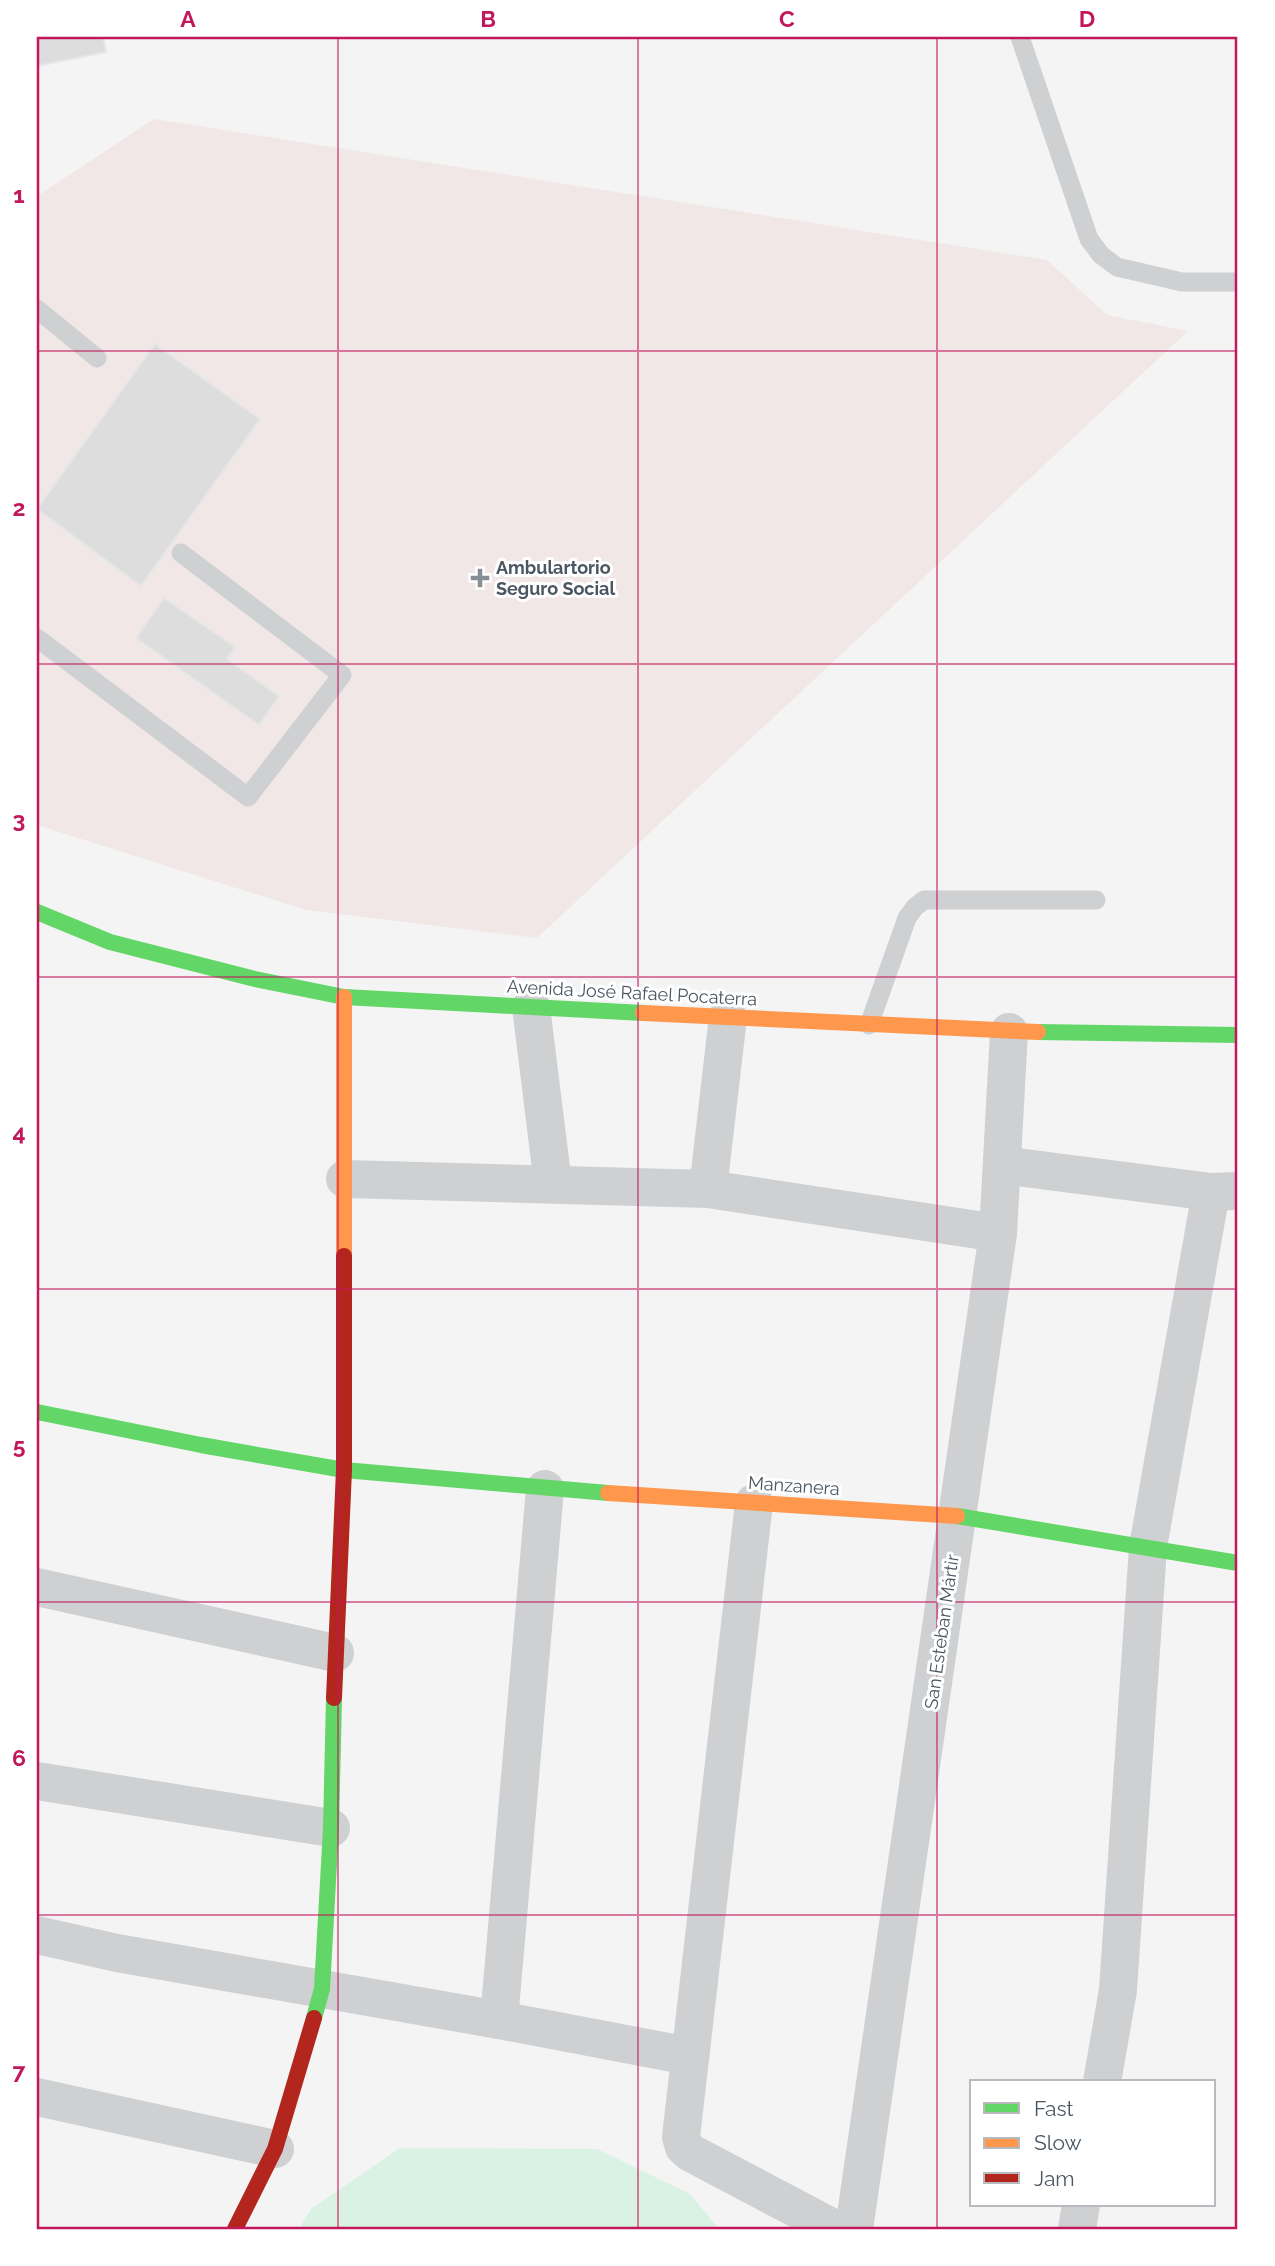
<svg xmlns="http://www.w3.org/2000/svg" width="1275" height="2266" font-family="Raleway,sans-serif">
  <rect width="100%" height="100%" fill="#f4f4f4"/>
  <polygon fill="#f1e7e6" points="154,119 1047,260 1107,315 1188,331 537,938 306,910 37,825 37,196"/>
  <polygon fill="#d9f2e3" points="400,2148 597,2149 690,2194 719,2229 299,2229 311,2209"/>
  <g fill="#ddddde" stroke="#e5e6e7" stroke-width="2">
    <polygon points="37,37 103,37 106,52 37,66"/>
    <polygon points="155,344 260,419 141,586 37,509"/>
    <polygon points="164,598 235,647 227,659 279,696 259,725 136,638"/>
  </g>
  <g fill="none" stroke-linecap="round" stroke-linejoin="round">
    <g stroke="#ced0d2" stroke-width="19">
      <polyline points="1020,37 1089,239 1101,255 1117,267 1182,282 1238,282"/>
      <polyline points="37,309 97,358"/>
      <polyline points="37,638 248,797 342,675 181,553"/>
      <polyline points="869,1025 907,918 915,907 924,900 1096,900"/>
    </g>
    <g stroke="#ced0d2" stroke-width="38">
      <polyline points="531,1007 553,1184"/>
      <polyline points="1002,1165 1211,1192"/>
      <polyline points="345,1179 708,1189 998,1233"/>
      <polyline points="708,1189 728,1017"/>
      <polyline points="754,1503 681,2137 684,2147 691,2153 835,2229"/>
      <polyline points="37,1587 335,1653"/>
      <polyline points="37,1781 331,1828"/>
      <polyline points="37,1935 117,1953 499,2020 689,2056"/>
      <polyline points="499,2020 545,1489"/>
      <polyline points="1102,2082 1118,1990 1148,1547 1211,1192 1238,1191"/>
      <polyline points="37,2097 275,2149"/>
      <polyline points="854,2229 998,1233 1009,1032"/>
      <polyline points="1077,2229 1081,2205"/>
    </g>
    <g stroke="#63d668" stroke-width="16">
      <polyline points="37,912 110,942 255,979 344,997 643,1013"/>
      <polyline points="1038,1032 1238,1035"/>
      <polyline points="37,1412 201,1445 344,1470 608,1493"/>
      <polyline points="957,1516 1238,1563"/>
      <polyline points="314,2018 322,1989 331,1828 334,1698"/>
    </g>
    <g stroke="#ff974d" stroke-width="16">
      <polyline points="344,997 344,1256"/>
      <polyline points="643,1013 1038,1032"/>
      <polyline points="608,1493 957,1516"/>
    </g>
    <g stroke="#b3261e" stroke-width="16">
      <polyline points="334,1698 344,1470 344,1256"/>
      <polyline points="235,2229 275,2149 314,2018"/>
    </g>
  </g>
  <path fill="none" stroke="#c2185b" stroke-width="2" stroke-opacity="0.55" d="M338,37V2229M638,37V2229M937,37V2229M37,351H1238M37,664H1238M37,977H1238M37,1289H1238M37,1602H1238M37,1915H1238"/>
  <path fill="#868d94" stroke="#fff" stroke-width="2.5" d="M476.5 567.5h7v7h7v7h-7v7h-7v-7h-7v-7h7z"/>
  <g text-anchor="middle" stroke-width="6" stroke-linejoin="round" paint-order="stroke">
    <g font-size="18" font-weight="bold" fill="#4a5661" stroke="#fff" text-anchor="start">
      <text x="496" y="574">Ambulartorio<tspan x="496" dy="21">Seguro Social</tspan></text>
    </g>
    <g font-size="18" fill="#4a5661" stroke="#fff">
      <text transform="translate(632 993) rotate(3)" y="6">Avenida José Rafael Pocaterra</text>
      <text transform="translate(794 1486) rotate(4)" y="6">Manzanera</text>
      <text transform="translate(942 1632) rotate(-82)" y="6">San Esteban Mártir</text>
    </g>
  </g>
  <rect width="1275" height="2266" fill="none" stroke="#ffffff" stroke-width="77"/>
  <rect x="970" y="2080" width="245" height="126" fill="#ffffff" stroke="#b7bbc0" stroke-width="2"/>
  <rect x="984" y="2103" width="35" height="10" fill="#63d668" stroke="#b7bbc0" stroke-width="2"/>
  <text x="1034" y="2116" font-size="21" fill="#4a5661">Fast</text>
  <rect x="984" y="2138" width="35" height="10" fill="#ff974d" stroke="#b7bbc0" stroke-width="2"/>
  <text x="1034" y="2150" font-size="21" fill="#4a5661">Slow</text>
  <rect x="984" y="2173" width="35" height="10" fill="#b3261e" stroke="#b7bbc0" stroke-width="2"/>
  <text x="1034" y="2186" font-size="21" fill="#4a5661">Jam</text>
  <rect x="38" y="38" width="1198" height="2190" fill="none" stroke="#c2185b" stroke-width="2.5"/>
  <g font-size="23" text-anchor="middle" font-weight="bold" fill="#c2185b">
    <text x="188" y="27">A</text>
    <text x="488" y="27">B</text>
    <text x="787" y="27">C</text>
    <text x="1087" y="27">D</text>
    <text x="19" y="203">1</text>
    <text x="19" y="516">2</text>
    <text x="19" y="828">3</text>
    <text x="19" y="1141">4</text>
    <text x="19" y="1454">5</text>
    <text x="19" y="1766">6</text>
    <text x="19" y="2079">7</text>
  </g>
</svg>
